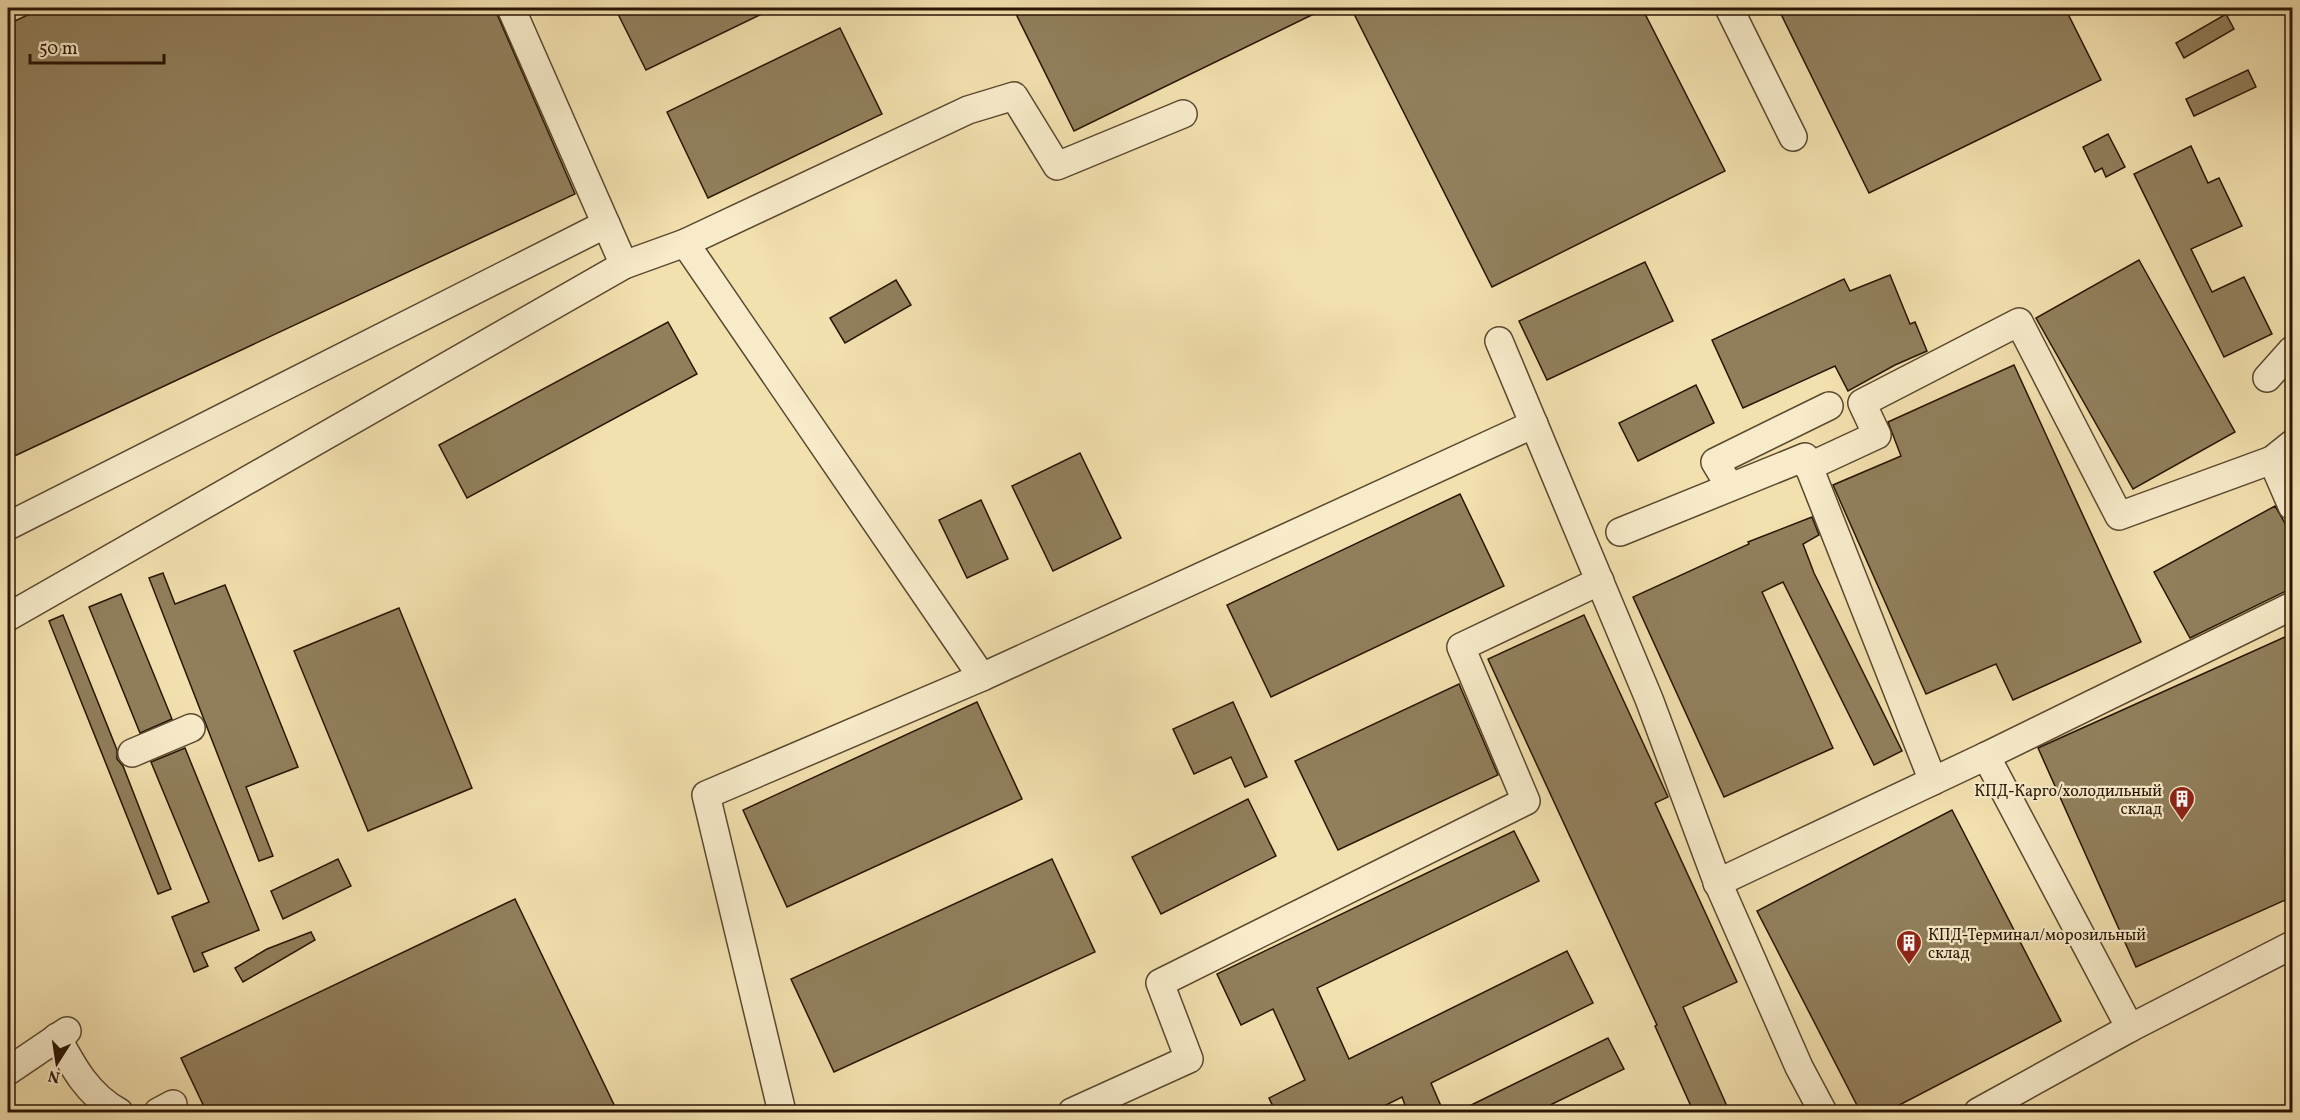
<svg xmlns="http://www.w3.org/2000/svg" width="2300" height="1120" font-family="Vollkorn,serif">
  <rect width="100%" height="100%" fill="#f2e0ae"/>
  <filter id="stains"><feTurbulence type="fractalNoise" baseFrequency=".00333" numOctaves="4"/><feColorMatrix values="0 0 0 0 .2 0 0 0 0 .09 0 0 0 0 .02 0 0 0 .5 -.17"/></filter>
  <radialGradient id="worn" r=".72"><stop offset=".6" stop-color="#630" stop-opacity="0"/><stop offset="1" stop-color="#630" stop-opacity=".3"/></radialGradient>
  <g fill="#917f5c" stroke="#281504" stroke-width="1.5">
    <polygon points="43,8 495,8 497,14 575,194 8,459 8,24"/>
    <polygon points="615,8 774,8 646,70"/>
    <polygon points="1013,8 1326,8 1074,131"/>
    <polygon points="1351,8 1642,8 1725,171 1492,287"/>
    <polygon points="1778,8 2065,8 2101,80 1869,193"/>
    <polygon points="2226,14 2234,29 2184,58 2176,43"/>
    <polygon points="840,28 882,114 708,198 667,112"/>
    <polygon points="2248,70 2256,87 2194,116 2186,99"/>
    <polygon points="2108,134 2125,167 2106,177 2102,168 2095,172 2083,147"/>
    <polygon points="2191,146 2208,183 2219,178 2242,226 2191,249 2212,292 2244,277 2272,334 2224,357 2134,174"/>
    <polygon points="2139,260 2235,432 2133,489 2036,318"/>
    <polygon points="1645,262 1673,321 1547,380 1519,321"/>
    <polygon points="1890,275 1910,324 1915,322 1927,351 1895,365 1848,391 1835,366 1743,408 1712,340 1844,279 1850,291"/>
    <polygon points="896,280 911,305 845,343 830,318"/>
    <polygon points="668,322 697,374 467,498 439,445"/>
    <polygon points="2014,365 2141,642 2013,700 1996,664 1926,694 1833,485 1901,456 1888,422"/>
    <polygon points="1696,385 1714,423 1638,461 1619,423"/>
    <polygon points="1080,453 1121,538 1053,571 1012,486"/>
    <polygon points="1460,494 1504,586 1271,697 1227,605"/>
    <polygon points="981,500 1008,559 967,578 939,520"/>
    <polygon points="2275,506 2292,535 2292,588 2190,638 2154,572"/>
    <polygon points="1812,517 1819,535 1803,544 1814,573 1902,751 1874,765 1783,582 1762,592 1833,748 1724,797 1633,597 1749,544 1748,542"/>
    <polygon points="163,573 175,604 225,585 298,767 246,787 273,856 259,861 149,578"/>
    <polygon points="121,594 172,719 140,733 89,607"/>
    <polygon points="399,608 472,788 368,831 294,651"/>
    <polygon points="63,615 117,750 117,759 123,766 171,889 158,894 49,621"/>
    <polygon points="1584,615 1668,797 1655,803 1737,982 1683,1007 1730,1113 1694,1113 1655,1026 1657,1025 1488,659"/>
    <polygon points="2287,636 2292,648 2292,897 2136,967 2038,748"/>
    <polygon points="1459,684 1498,775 1338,850 1295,761"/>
    <polygon points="977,702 1022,799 787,907 743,810"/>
    <polygon points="1233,702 1267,777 1245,787 1231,757 1194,774 1173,729"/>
    <polygon points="185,748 259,930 202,953 208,966 194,972 172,917 209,902 151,762"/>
    <polygon points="1248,799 1276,856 1161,914 1132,857"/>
    <polygon points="1952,810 2061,1021 1884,1113 1861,1113 1757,911"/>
    <polygon points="1514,831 1539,881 1317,988 1349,1059 1567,951 1593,1003 1431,1083 1444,1113 1408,1113 1402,1097 1370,1113 1276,1113 1269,1098 1305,1080 1273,1009 1241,1025 1217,974"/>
    <polygon points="338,859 351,886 283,919 271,891"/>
    <polygon points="1052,859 1095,952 834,1072 791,979"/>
    <polygon points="515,899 618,1113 207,1113 181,1058"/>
    <polygon points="311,932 315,940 243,982 235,968 267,949"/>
    <polygon points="1608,1038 1624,1069 1534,1113 1455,1113"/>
  </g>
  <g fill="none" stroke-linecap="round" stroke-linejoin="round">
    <defs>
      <g id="minor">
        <polyline points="511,8 624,265"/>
        <polyline points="1729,8 1793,137"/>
        <polyline points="685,243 982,677 1534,424"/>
        <polyline points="1499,341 1649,699 1715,876 1799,1067 1823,1112"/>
        <polyline points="2267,378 2292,350"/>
        <polyline points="2272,460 2292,506"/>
        <polyline points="1808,467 1877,435 1862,403 2019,322 2119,516 2272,460 2292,444"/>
        <polyline points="1730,487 1715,462 1829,406"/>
        <polyline points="8,526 606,224"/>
        <polyline points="1620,532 1805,457 1933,781"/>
        <polyline points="8,617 624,265 685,243 968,110 1014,96 1057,166 1183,114"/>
        <polyline points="132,753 191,728"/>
        <polyline points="1717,883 1986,756"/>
        <polyline points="2130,1028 1986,756 2292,606"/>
        <path d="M57,1037C73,1067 88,1095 119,1112"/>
        <polyline points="8,1071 67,1031"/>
        <polyline points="158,1112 173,1104"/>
        <polyline points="782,1112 706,795 982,677"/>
        <polyline points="1072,1112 1189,1059 1160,983 1526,801 1461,647 1600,581"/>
        <polyline points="1978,1112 2130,1028 2292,945"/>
      </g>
    </defs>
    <use href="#minor" stroke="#5a482e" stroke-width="30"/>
    <use href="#minor" stroke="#f7ebca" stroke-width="27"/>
  </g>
  <defs>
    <symbol id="building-pin" viewBox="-11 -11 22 30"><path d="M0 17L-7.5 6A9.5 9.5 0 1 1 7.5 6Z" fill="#8f2418" stroke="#f7ebca"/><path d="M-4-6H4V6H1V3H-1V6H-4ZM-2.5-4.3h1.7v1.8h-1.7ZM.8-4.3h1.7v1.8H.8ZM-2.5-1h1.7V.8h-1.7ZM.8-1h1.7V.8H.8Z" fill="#fff"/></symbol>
  </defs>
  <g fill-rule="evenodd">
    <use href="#building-pin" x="2167" y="784" width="30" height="40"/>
    <use href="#building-pin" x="1894" y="928" width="30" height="40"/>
  </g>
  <g text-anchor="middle" stroke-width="4.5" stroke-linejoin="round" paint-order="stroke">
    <g font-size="16" fill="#281504" stroke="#f7ebca" text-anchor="end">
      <text x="2162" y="796">КПД-Карго/холодильный<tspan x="2162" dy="18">склад</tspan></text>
      <text x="1928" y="940" text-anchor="start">КПД-Терминал/морозильный<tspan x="1928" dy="18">склад</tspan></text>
    </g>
  </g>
  <rect width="2300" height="1120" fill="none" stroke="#f2e0ae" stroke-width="30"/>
  <rect x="9" y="9" width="2282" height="1102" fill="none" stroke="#281504" stroke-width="3"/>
  <rect x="15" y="15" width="2270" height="1090" fill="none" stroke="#281504" stroke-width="1.5"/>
  <g transform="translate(57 1063) rotate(192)" stroke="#f7ebca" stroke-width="4.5" paint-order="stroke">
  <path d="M0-4.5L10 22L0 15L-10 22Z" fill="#281504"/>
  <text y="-9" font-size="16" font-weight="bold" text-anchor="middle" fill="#281504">N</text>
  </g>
  <path d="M30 54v9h134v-9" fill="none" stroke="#281504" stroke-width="3"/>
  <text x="39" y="54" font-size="18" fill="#281504" stroke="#f7ebca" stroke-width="4.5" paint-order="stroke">50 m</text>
  <rect width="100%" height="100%" filter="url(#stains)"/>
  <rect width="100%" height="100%" fill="url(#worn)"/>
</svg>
